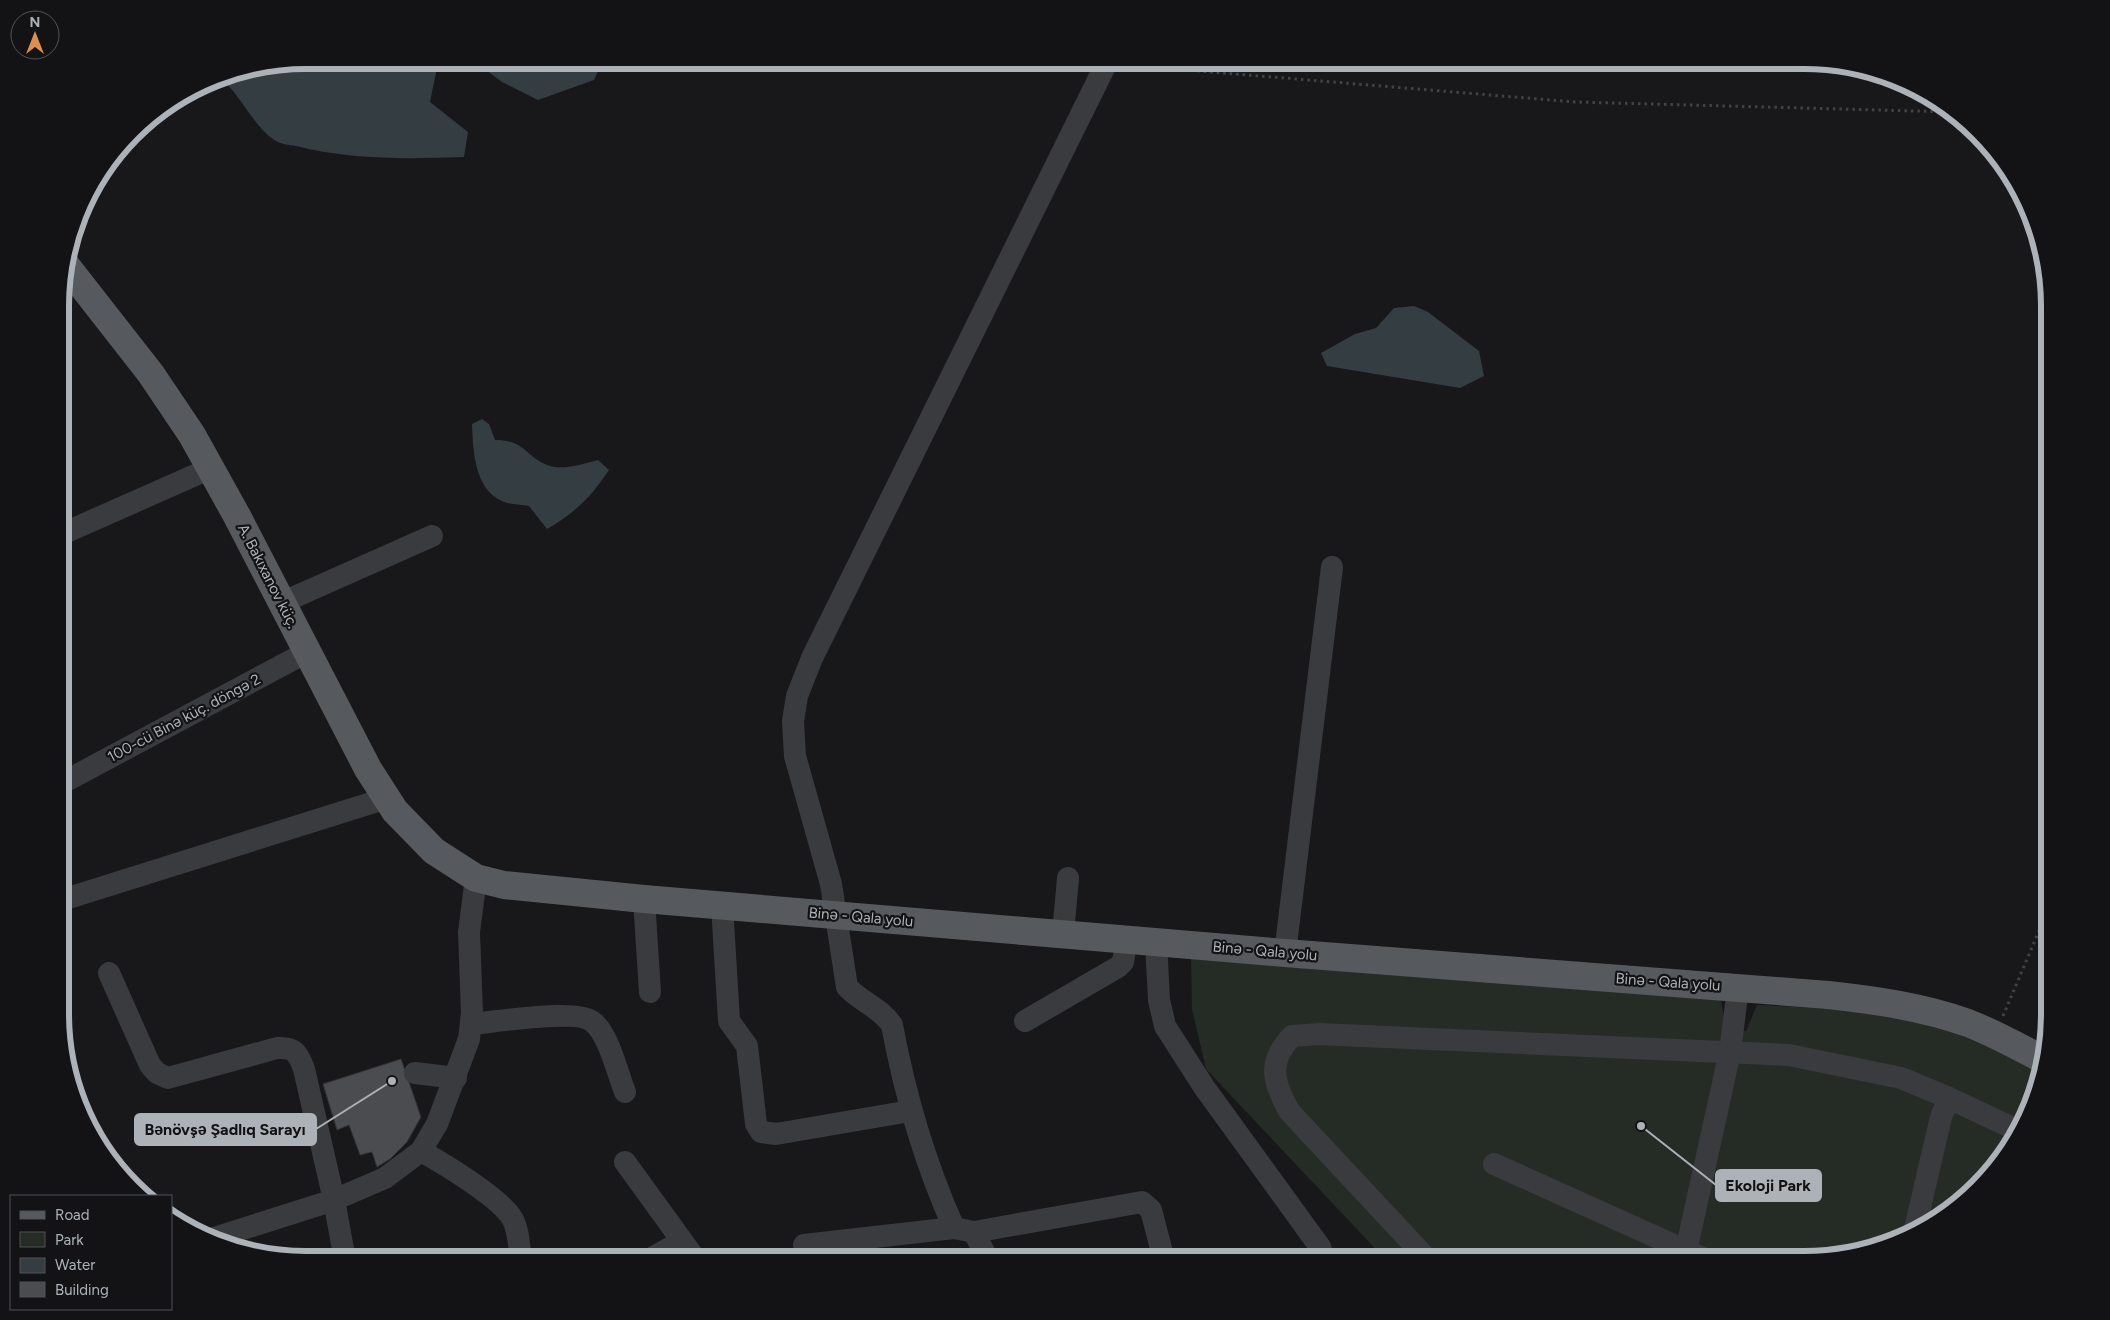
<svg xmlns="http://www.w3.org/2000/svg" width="2110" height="1320" font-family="Figtree,sans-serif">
  <rect width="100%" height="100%" fill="#18181a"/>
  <path fill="#252c25" d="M1191,958L1721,1000L1726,1031H1746L1757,1005C1829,1008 1903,1012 1972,1037C1996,1045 2019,1059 2042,1070C2026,1150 1961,1220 1884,1247C1864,1254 1841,1255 1820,1259L1386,1260L1206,1069L1192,1009Z"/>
  <g fill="#333d42">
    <path d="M305,60H603L594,80L538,100L502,82L478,64L437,68L430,102L468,132L464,157C408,159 351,160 296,146C290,145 280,144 274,140C251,124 241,93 218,77Z"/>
    <polygon points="1414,306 1428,312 1479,351 1484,376 1460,388 1327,366 1321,353 1355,334 1376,328 1394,308"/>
    <path d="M482,419L489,424L495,440C525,440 525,456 547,465C562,471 583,464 598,460L609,470C591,497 575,513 547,529L529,506C521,504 509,505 502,501C474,489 473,449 472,424Z"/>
  </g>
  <polygon fill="#4a4c4f" stroke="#323336" points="401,1059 421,1117 407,1142 390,1159 377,1167 372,1152 360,1155 349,1125 337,1130 323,1084"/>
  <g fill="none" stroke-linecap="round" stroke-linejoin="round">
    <g stroke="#404245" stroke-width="3" stroke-dasharray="2.5 4" stroke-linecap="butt">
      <polyline points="1073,60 1087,62"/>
      <polyline points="1126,65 1575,102 1953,112"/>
      <polyline points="2003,1016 2049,907"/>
    </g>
    <g stroke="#3a3b3e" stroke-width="22">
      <polyline points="62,534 211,468"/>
      <polyline points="281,603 432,536"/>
      <polyline points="62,783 307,652"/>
      <polyline points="644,899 650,992"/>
      <polyline points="62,900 387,798"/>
      <polyline points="722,905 729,1021 747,1046 756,1124 761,1132 776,1134 910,1111"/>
      <polyline points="1063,934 1068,878"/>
      <polyline points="1156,942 1159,1000 1165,1026 1204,1087 1320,1247 1324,1260"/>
      <polyline points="1285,953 1332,567"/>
      <path d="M109,973L150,1065L157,1073L168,1078L277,1048C295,1047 298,1053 304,1069L334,1200L345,1260"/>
      <polyline points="1025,1021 1118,967 1123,962 1127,939"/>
      <path d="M472,1024C494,1022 578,1008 593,1022C609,1035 617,1072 625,1092"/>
      <polyline points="415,1073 456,1078"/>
      <path d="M421,1151C444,1164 499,1197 512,1218C519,1230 519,1247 521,1260"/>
      <polyline points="625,1162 696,1260"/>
      <polyline points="1494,1164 1707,1260"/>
      <polyline points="974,1232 1142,1202 1151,1210 1164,1260"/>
      <polyline points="1914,1233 1941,1117 1949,1098 2019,1131"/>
      <polyline points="211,1239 334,1200 385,1178 421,1151 437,1124 469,1039 472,1013 469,932 476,878"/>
      <polyline points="804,1245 954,1228"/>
      <polyline points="648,1260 682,1241"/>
      <path d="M988,1260L974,1232L954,1228C925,1163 905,1095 892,1025C881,1008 861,1002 847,987L831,884L795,756L793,721L797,696L812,658L1108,60"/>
      <path d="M1428,1260L1289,1111C1273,1082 1267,1062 1292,1036L1319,1034L1789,1055L1901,1078L1949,1098"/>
      <polyline points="1684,1260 1730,1052 1738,988"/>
    </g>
    <path stroke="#56595d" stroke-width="28" d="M65,264L151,374L192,435L237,516L368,769L395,811L434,851L476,878L504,885L644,899L1285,953L1828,995C1875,1000 1923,1007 1968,1023C1994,1033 2019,1047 2044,1060"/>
  </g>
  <g text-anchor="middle" stroke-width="4.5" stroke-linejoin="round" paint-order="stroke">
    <g font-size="15" fill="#acb2b8" stroke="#131315">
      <text transform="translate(268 576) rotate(63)" y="5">A. Bakıxanov küç.</text>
      <text transform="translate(184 718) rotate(-28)" y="5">100-cü Binə küç. döngə 2</text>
      <text transform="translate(861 917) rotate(5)" y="5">Binə - Qala yolu</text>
      <text transform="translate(1265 951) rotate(5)" y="5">Binə - Qala yolu</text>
      <text transform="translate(1668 982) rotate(4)" y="5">Binə - Qala yolu</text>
    </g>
  </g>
  <path d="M0 0H2110V1320H0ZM306 69H1804A237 237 0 0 1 2041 306V1014A237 237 0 0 1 1804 1251H306A237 237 0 0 1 69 1014V306A237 237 0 0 1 306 69Z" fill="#131315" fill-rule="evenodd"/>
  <path fill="none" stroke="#acb2b8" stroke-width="6" d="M306 69H1804A237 237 0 0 1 2041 306V1014A237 237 0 0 1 1804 1251H306A237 237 0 0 1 69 1014V306A237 237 0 0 1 306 69Z"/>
  <path fill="none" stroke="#acb2b8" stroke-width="2" d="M392 1081L316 1129M1641 1126L1716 1185"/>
  <g fill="#acb2b8" stroke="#131315" stroke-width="2">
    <circle cx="392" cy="1081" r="5"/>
    <circle cx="1641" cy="1126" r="5"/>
  </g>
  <g fill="#acb2b8" stroke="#acb2b8" stroke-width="2">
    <rect x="135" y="1114" width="181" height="31" rx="5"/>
    <rect x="1716" y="1170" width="105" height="31" rx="5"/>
  </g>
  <g font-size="16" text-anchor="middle" font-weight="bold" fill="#111">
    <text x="225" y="1135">Bənövşə Şadlıq Sarayı</text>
    <text x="1768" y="1191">Ekoloji Park</text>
  </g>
  <rect x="10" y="1195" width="162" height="115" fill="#131315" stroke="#505356"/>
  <rect x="20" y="1211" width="25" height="8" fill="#56595d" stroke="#505356"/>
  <text x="55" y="1220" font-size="15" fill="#acb2b8">Road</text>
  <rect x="20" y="1232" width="25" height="15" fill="#252c25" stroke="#505356"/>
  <text x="55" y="1245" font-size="15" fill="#acb2b8">Park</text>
  <rect x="20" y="1258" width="25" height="15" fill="#333d42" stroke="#505356"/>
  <text x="55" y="1270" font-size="15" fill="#acb2b8">Water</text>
  <rect x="20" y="1282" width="25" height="15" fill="#4a4c4f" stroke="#505356"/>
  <text x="55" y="1295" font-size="15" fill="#acb2b8">Building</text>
  <g transform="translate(35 35)"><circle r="24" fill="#131315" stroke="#505356"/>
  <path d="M0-4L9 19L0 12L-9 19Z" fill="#df8f4b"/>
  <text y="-8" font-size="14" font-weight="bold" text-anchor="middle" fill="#acb2b8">N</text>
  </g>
</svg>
